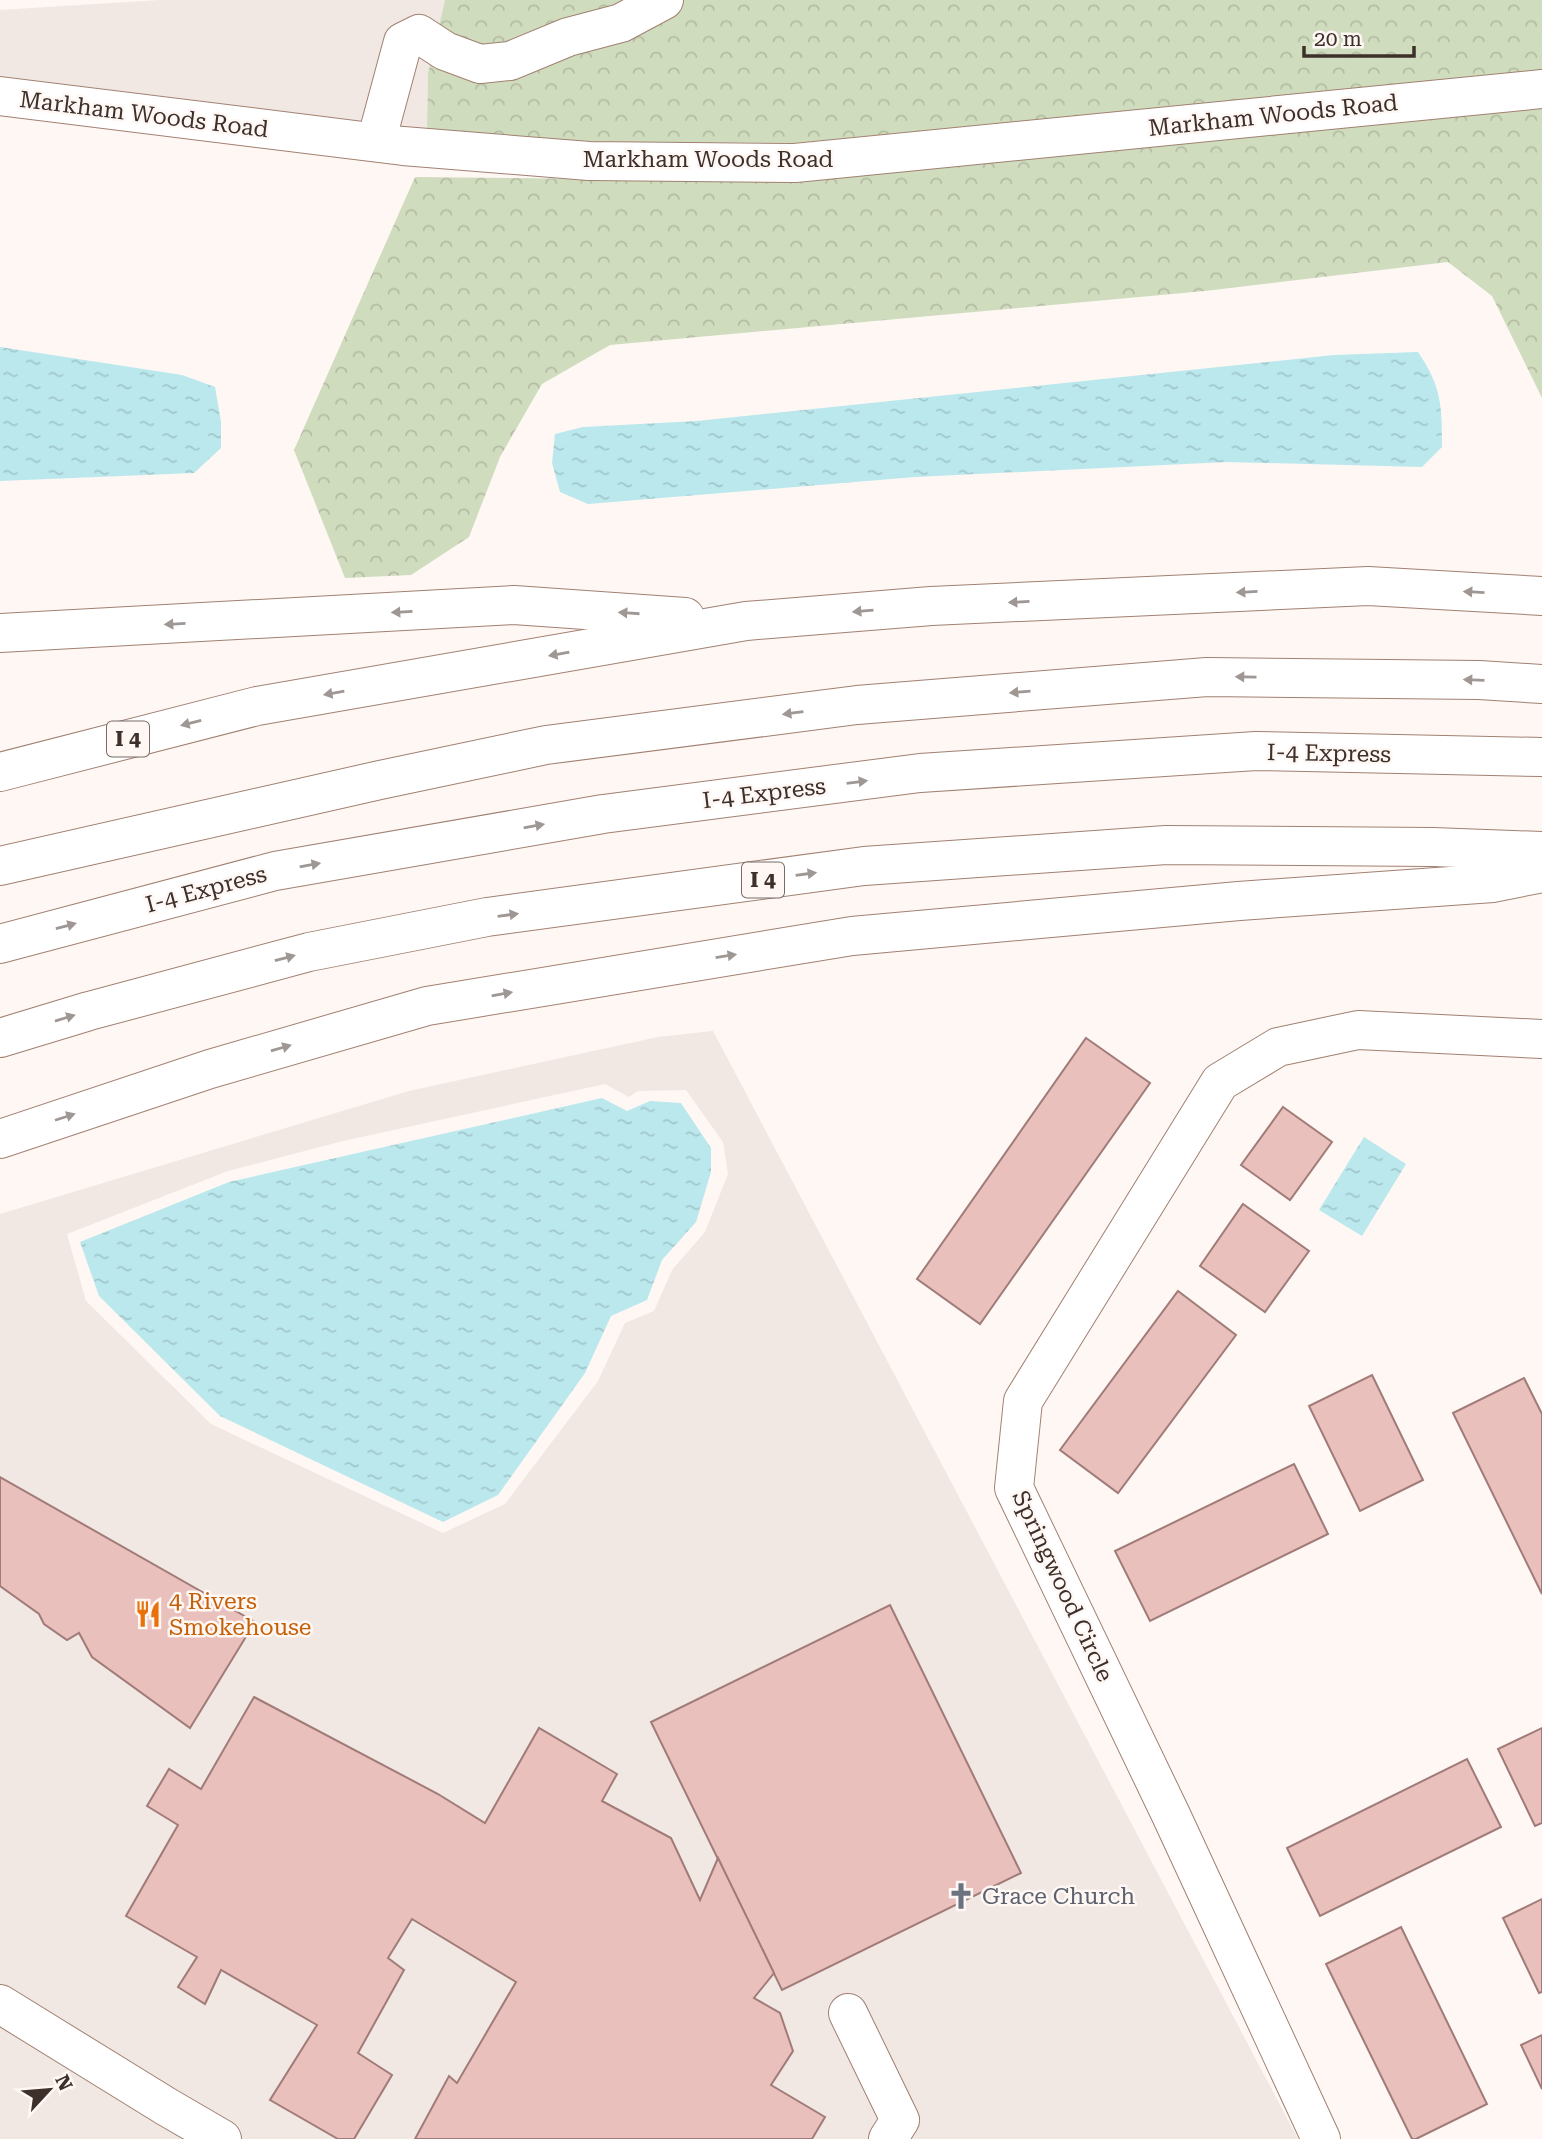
<svg xmlns="http://www.w3.org/2000/svg" width="1542" height="2139" font-family="'Roboto Serif',serif">
  <defs>
    <pattern id="forest-crowns" width="20" height="18" patternUnits="userSpaceOnUse" patternTransform="scale(1.75)"><rect width="20" height="18" fill="#d0dcbe"/><path d="M2 6a3 3 0 1 1 6 0M12 15a3 3 0 1 1 6 0" fill="none" stroke="#b4bda3"/></pattern>
    <pattern id="water-ripples" width="26" height="14" patternUnits="userSpaceOnUse" patternTransform="scale(1.75)"><rect width="26" height="14" fill="#bae8ed"/><path d="M2 4q2-2 4 0t4 0M15 11q2-2 4 0t4 0" fill="none" stroke="#a1c7cb"/></pattern>
  </defs>
  <rect width="100%" height="100%" fill="#fef7f4"/>
  <g fill="#f1e7e3" fill-rule="evenodd">
    <polygon points="160,0 445,0 428,73 427,129 0,76 0,10"/>
    <path d="M713,1031L1298,2139H0V1214L409,1091L658,1037ZM605,1084L629,1097L638,1091L686,1090L723,1142L728,1174L705,1232L672,1270L654,1311L625,1323L598,1381L505,1504L443,1533L211,1424L86,1301L67,1234L228,1171L343,1141Z"/>
  </g>
  <g fill="url(#forest-crowns)">
    <polygon points="445,0 1542,0 1542,70 796,143 592,142 427,129 428,73"/>
    <polygon points="1542,108 1542,398 1492,296 1448,262 1205,291 610,345 542,384 500,457 469,537 411,575 345,578 294,450 415,177 796,181"/>
  </g>
  <g fill="url(#water-ripples)">
    <polygon points="0,347 182,375 215,387 221,422 221,448 194,473 0,481"/>
    <path d="M1418,352C1442,387 1442,407 1442,447L1422,467L1226,462L915,477L588,504L560,492L552,463L555,434L583,427L697,421L1334,355Z"/>
    <polygon points="602,1098 627,1111 650,1101 681,1103 711,1148 711,1172 696,1222 662,1260 647,1300 611,1316 585,1373 498,1495 443,1522 220,1416 99,1296 80,1242 229,1182"/>
    <polygon points="1364,1137 1406,1164 1362,1236 1319,1210"/>
  </g>
  <g fill="#e9c0bc" stroke="#a07b78" stroke-width="2">
    <polygon points="1086,1038 1150,1083 980,1324 917,1279"/>
    <polygon points="1283,1107 1332,1142 1290,1200 1241,1165"/>
    <polygon points="1243,1204 1309,1251 1265,1312 1200,1266"/>
    <polygon points="1178,1291 1236,1335 1118,1493 1060,1450"/>
    <polygon points="1372,1375 1423,1480 1360,1511 1309,1406"/>
    <polygon points="1524,1378 1542,1414 1542,1594 1453,1413"/>
    <polygon points="1294,1464 1328,1534 1150,1621 1115,1551"/>
    <polygon points="0,1477 255,1622 190,1728 92,1657 79,1633 67,1640 44,1624 39,1614 0,1586"/>
    <polygon points="890,1605 1021,1873 782,1990 651,1722"/>
    <polygon points="254,1697 438,1794 485,1823 539,1728 617,1774 602,1801 671,1838 700,1900 718,1858 774,1973 754,1998 780,2013 793,2051 771,2085 825,2117 812,2139 415,2139 449,2076 457,2083 516,1982 412,1919 388,1958 404,1970 358,2053 392,2075 354,2139 338,2139 270,2100 317,2025 221,1970 205,2004 178,1987 197,1957 126,1916 178,1825 147,1806 169,1769 201,1789"/>
    <polygon points="1542,1728 1542,1823 1535,1826 1498,1749"/>
    <polygon points="1467,1759 1501,1827 1320,1916 1287,1848"/>
    <polygon points="1542,1899 1542,1992 1539,1993 1503,1918"/>
    <polygon points="1401,1927 1487,2104 1416,2139 1412,2139 1326,1964"/>
    <polygon points="1542,2035 1542,2089 1521,2045"/>
  </g>
  <g fill="none" stroke-linecap="round" stroke-linejoin="round">
    <defs>
      <g id="minor">
        <polyline points="376,142 403,42 419,34 445,51 480,64 510,61 568,37 621,23 664,0"/>
        <polyline points="0,2004 167,2107 222,2139"/>
        <polyline points="848,2013 900,2120 888,2139"/>
        <polyline points="1321,2139 1171,1815 1014,1488 1023,1401 1220,1082 1278,1047 1358,1030 1542,1039"/>
      </g>
      <polyline id="major" points="0,96 403,146 589,161 795,163 1542,89"/>
      <g id="highway">
        <polyline points="0,633 514,605 685,617"/>
        <polyline points="0,772 257,706 746,621 931,606 1368,586 1542,596"/>
        <polyline points="0,866 380,780 546,745 857,705 1207,677 1479,680 1542,684"/>
        <polyline points="0,944 275,871 603,814 920,773 1256,751 1542,757"/>
        <polyline points="0,1038 89,1011 309,952 487,917 864,866 1166,845 1433,847 1542,851"/>
        <polyline points="0,1139 210,1069 427,1006 852,936 1239,901 1493,883 1542,873"/>
      </g>
    </defs>
    <use href="#minor" stroke="#a18071" stroke-width="40"/>
    <use href="#major" stroke="#a18071" stroke-width="40"/>
    <use href="#highway" stroke="#a18071" stroke-width="40"/>
    <use href="#minor" stroke="#fff" stroke-width="38"/>
    <use href="#major" stroke="#fff" stroke-width="38"/>
    <use href="#highway" stroke="#fff" stroke-width="38"/>
  </g>
  <defs><path id="oneway-solid" d="M-6-.8H1V-3.2L6.5 0L1 3.2V.8H-6Z" transform="scale(1.75)"/></defs>
  <g fill="#9e9794">
    <use href="#oneway-solid" transform="translate(1247 592) rotate(177)"/>
    <use href="#oneway-solid" transform="translate(1474 592) rotate(-177)"/>
    <use href="#oneway-solid" transform="translate(1019 602) rotate(177)"/>
    <use href="#oneway-solid" transform="translate(863 611) rotate(175)"/>
    <use href="#oneway-solid" transform="translate(402 612) rotate(177)"/>
    <use href="#oneway-solid" transform="translate(629 613) rotate(-176)"/>
    <use href="#oneway-solid" transform="translate(175 624) rotate(177)"/>
    <use href="#oneway-solid" transform="translate(559 654) rotate(170)"/>
    <use href="#oneway-solid" transform="translate(1246 677) rotate(-179)"/>
    <use href="#oneway-solid" transform="translate(1474 680) rotate(-178)"/>
    <use href="#oneway-solid" transform="translate(1020 692) rotate(175)"/>
    <use href="#oneway-solid" transform="translate(334 693) rotate(170)"/>
    <use href="#oneway-solid" transform="translate(793 713) rotate(173)"/>
    <use href="#oneway-solid" transform="translate(191 723) rotate(166)"/>
    <use href="#oneway-solid" transform="translate(857 782) rotate(-7)"/>
    <use href="#oneway-solid" transform="translate(534 826) rotate(-10)"/>
    <use href="#oneway-solid" transform="translate(310 865) rotate(-10)"/>
    <use href="#oneway-solid" transform="translate(806 874) rotate(-8)"/>
    <use href="#oneway-solid" transform="translate(508 915) rotate(-8)"/>
    <use href="#oneway-solid" transform="translate(66 926) rotate(-15)"/>
    <use href="#oneway-solid" transform="translate(726 956) rotate(-9)"/>
    <use href="#oneway-solid" transform="translate(285 958) rotate(-15)"/>
    <use href="#oneway-solid" transform="translate(502 994) rotate(-10)"/>
    <use href="#oneway-solid" transform="translate(65 1018) rotate(-17)"/>
    <use href="#oneway-solid" transform="translate(281 1048) rotate(-16)"/>
    <use href="#oneway-solid" transform="translate(65 1117) rotate(-18)"/>
  </g>
  <defs>
    <symbol id="restaurant-bare" viewBox="-9 -9 18 18"><path d="M-5-6h1v4h1v-4h1v4h1v-4h1v5L-1.5 .5V6h-2V.5L-5-1ZM5-6V6H3V1.5H1.5Q1.5-4 5-6Z" fill="#e8710a" stroke="#fef7f4" stroke-width="2.5" paint-order="stroke"/></symbol>
    <symbol id="church-bare" viewBox="-9 -9 18 18"><path d="M-1.2-6h2.4v3.5h3.3v2.4h-3.3V6h-2.4V-.1h-3.3v-2.4h3.3Z" fill="#6b7280" stroke="#fef7f4" stroke-width="2.5" paint-order="stroke"/></symbol>
  </defs>
  <g fill-rule="evenodd">
    <use href="#restaurant-bare" x="129" y="1595" width="38" height="38"/>
    <use href="#church-bare" x="942" y="1877" width="38" height="38"/>
  </g>
  <g text-anchor="middle" stroke-width="5" stroke-linejoin="round" paint-order="stroke">
    <g fill="#fef7f4" stroke="#776b66" stroke-width="2">
      <rect x="107" y="721.5" width="42" height="35" rx="5"/>
      <rect x="742" y="862.5" width="42" height="35" rx="5"/>
    </g>
    <g font-size="21" font-weight="bold" fill="#3d2f29">
      <text x="128" y="746">I 4</text>
      <text x="763" y="887">I 4</text>
    </g>
    <g font-size="23" fill="#3d2f29" stroke="#fef7f4">
      <text transform="translate(144 114) rotate(7)" y="8">Markham Woods Road</text>
      <text transform="translate(1273 115) rotate(-6)" y="8">Markham Woods Road</text>
      <text x="708" y="167">Markham Woods Road</text>
      <text transform="translate(1329 753) rotate(1)" y="8">I-4 Express</text>
      <text transform="translate(764 793) rotate(-7)" y="8">I-4 Express</text>
      <text transform="translate(206 889) rotate(-15)" y="8">I-4 Express</text>
      <text transform="translate(1063 1586) rotate(65)" y="8">Springwood Circle</text>
    </g>
    <g font-size="23" fill="#c56008" stroke="#fef7f4" text-anchor="start">
      <text x="169" y="1609">4 Rivers<tspan x="169" dy="26">Smokehouse</tspan></text>
    </g>
    <g font-size="23" fill="#5b616d" stroke="#fef7f4" text-anchor="start">
      <text x="982" y="1904">Grace Church</text>
    </g>
  </g>
  <g transform="translate(49 2090) rotate(64)" stroke="#fef7f4" stroke-width="5" paint-order="stroke">
  <path d="M0-5L12 26L0 18L-12 26Z" fill="#3d2f29"/>
  <text y="-10" font-size="19" font-weight="bold" text-anchor="middle" fill="#3d2f29">N</text>
  </g>
  <path d="M1304 46v10h110v-10" fill="none" stroke="#3d2f29" stroke-width="3.5"/>
  <text x="1314" y="46" font-size="21" fill="#3d2f29" stroke="#fef7f4" stroke-width="5" paint-order="stroke">20 m</text>
</svg>
